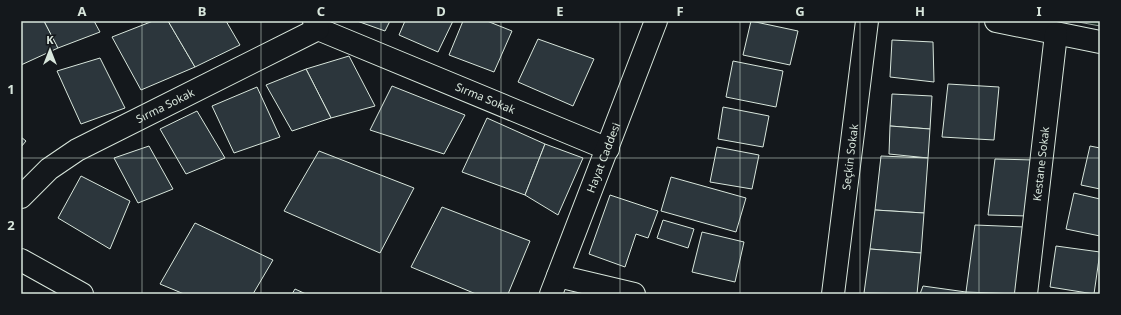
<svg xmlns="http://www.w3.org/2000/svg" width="1121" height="315" font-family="'Noto Sans',sans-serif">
  <rect width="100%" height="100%" fill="#14181c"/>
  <polygon fill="#1a2d24" stroke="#939e99" points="1073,21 1100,21 1100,26"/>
  <g fill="#2c363c" stroke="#d8e6dc">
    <polygon points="21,21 44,21 58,48 21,65"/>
    <polygon points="44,21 94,21 100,32 58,48"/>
    <polygon points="153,21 168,21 195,67 141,90 112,37"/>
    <polygon points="168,21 226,21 240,45 195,67"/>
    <polygon points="357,21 390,21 385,31"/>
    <polygon points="405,21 453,21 438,52 399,35"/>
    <polygon points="463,21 487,21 512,31 494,72 449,55"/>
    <polygon points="751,21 798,31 790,65 743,55"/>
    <polygon points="538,39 594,59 573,106 518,82"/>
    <polygon points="892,40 933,42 934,82 890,77"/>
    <polygon points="349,56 375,106 331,118 306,69"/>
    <polygon points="100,58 125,108 81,124 57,71"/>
    <polygon points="733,61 783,71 776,107 726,97"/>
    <polygon points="306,69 331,118 292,131 266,85"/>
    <polygon points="948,84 999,87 994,140 942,137"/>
    <polygon points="392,86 465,115 444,154 370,130"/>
    <polygon points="257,87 280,137 234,153 212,106"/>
    <polygon points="892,94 932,96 930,129 890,126"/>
    <polygon points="723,107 769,116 763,147 718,139"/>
    <polygon points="197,111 225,158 186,174 160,129"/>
    <polygon points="487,118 545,144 525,195 462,172"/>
    <polygon points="890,126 930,129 928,158 889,154"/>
    <polygon points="21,137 26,141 21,147"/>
    <polygon points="545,144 583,158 558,215 525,195"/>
    <polygon points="149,146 173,189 138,203 114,158"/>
    <polygon points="1090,146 1100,148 1100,189 1081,185"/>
    <polygon points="717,147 759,155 752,189 710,182"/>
    <polygon points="319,151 414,188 380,253 284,211"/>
    <polygon points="881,156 928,158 924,213 875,210"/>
    <polygon points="995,159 1034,160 1028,216 988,215"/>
    <polygon points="81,176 130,201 110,249 58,218"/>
    <polygon points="671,177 746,198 736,232 661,211"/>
    <polygon points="1074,193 1100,199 1100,236 1066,229"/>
    <polygon points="610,195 658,211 648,238 636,234 625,267 589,254"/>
    <polygon points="442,207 530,241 508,294 476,294 411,267"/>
    <polygon points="875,210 924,213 921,253 870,249"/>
    <polygon points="663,220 694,229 688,248 657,238"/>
    <polygon points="195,223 273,260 253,294 184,294 160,284"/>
    <polygon points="975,225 1025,227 1017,294 966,292"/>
    <polygon points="702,232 744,242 735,282 692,272"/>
    <polygon points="1056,246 1100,252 1094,294 1050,287"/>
    <polygon points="870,249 921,253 917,294 864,293"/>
    <polygon points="923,286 966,292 966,294 920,294"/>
    <polygon points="295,289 306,294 292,294"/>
  </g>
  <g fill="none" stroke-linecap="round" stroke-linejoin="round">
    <defs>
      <g id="minor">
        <path id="s1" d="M314,21L318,29L608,149"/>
        <polyline points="996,21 1100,42"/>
        <path id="s2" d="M21,197L49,169L77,150L318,29"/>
        <polyline points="21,260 82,294"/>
        <polyline points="558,276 634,294"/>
        <path id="s3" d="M551,294L656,21"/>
        <path id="s4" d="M833,294L867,21"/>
        <path id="s5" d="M1026,294L1056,34"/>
      </g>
    </defs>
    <use href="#minor" stroke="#d8e6dc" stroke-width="24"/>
    <use href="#minor" stroke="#14181c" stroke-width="22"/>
  </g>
  <path fill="none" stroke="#d8e6dc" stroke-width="1" stroke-opacity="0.55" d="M142,21V294M261,21V294M381,21V294M501,21V294M620,21V294M740,21V294M860,21V294M979,21V294M21,158H1100"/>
  <g text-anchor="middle" stroke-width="3" stroke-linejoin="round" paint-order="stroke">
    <g font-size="11" fill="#d8e6dc" stroke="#14181c">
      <text dy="4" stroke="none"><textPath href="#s1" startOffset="190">Sırma Sokak</textPath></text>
      <text dy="4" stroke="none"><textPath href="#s2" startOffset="172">Sırma Sokak</textPath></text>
      <text dy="4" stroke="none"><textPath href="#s3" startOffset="146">Hayat Caddesi</textPath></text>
      <text dy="4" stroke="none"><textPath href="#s4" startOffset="138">Seçkin Sokak</textPath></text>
      <text dy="4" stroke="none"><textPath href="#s5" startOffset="131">Kestane Sokak</textPath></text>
    </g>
  </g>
  <rect width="1121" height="315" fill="none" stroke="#14181c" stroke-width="44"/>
  <g transform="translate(50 50)" stroke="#14181c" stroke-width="3" paint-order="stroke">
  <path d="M0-3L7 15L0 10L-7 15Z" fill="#d8e6dc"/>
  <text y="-6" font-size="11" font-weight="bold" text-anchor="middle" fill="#d8e6dc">K</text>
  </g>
  <rect x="22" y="22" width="1077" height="271" fill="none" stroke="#d8e6dc" stroke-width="1.5"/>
  <g font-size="13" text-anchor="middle" font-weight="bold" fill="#d8e6dc">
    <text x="82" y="16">A</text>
    <text x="202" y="16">B</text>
    <text x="321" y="16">C</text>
    <text x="441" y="16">D</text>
    <text x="560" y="16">E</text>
    <text x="680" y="16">F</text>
    <text x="800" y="16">G</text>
    <text x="920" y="16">H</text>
    <text x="1039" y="16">I</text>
    <text x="11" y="94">1</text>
    <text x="11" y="230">2</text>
  </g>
</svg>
